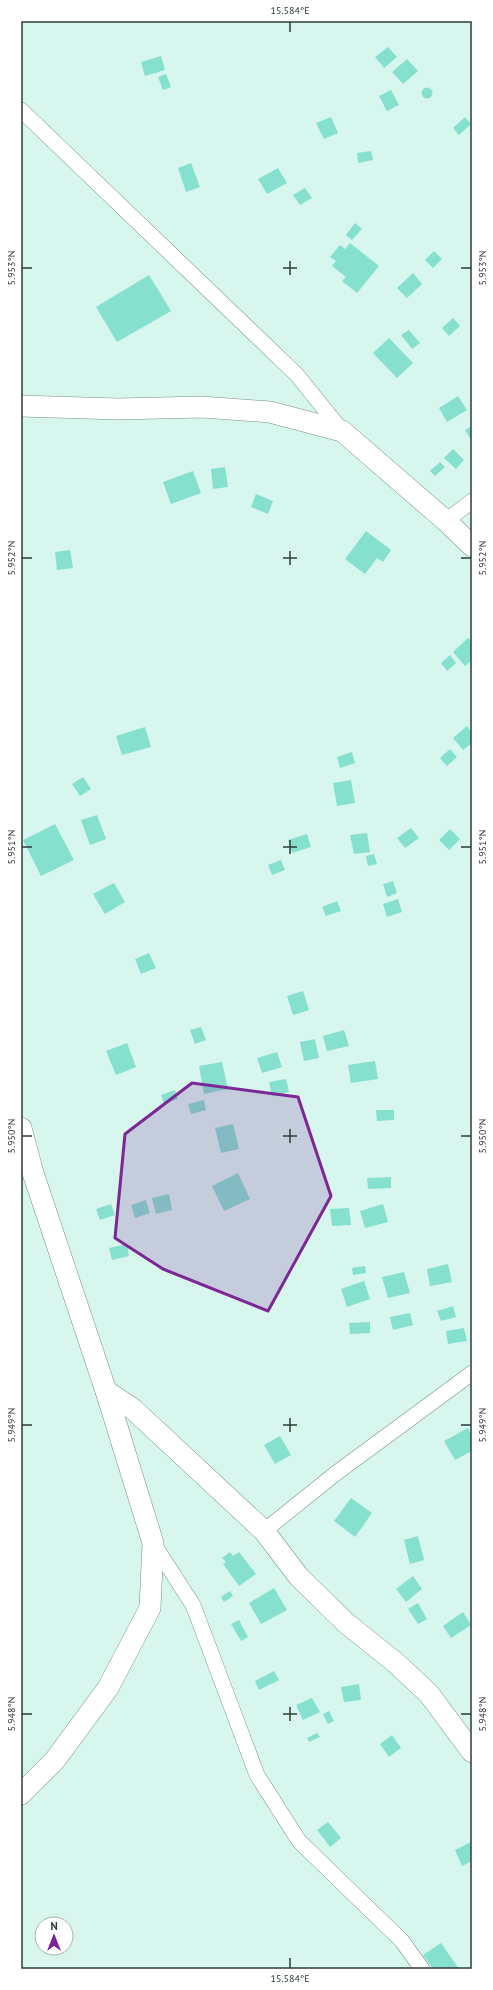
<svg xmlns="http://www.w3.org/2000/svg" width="493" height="1990" font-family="'PT Sans',sans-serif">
  <rect width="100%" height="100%" fill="#d7f6ee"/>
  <g fill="#86e0ce">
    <polygon points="388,47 397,57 384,68 375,57"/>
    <polygon points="161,56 165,70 145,76 141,62"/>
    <polygon points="407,59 418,71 403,84 392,72"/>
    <polygon points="166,74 171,87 163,90 158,77"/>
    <circle cx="427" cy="93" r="5.5"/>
    <polygon points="391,90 399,105 387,111 379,96"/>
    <polygon points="331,117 338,133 324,139 316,123"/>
    <polygon points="465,117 471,124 459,135 453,128"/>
    <polygon points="371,151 373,160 358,163 357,153"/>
    <polygon points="191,163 200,187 186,192 178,168"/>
    <polygon points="278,168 287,183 267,194 258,179"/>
    <polygon points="305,188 312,198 300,205 293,195"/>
    <polygon points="355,223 362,229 352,240 346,235"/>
    <polygon points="350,243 379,266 357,293 342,281 346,277 332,266 336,261 330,257 340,245 345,249"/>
    <polygon points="434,251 442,259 433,268 425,260"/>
    <polygon points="413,273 422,284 407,298 397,288"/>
    <polygon points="149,275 171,311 117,342 96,307"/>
    <polygon points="453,318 460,326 449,336 442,328"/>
    <polygon points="409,330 420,343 412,349 401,335"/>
    <polygon points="389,338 413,363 397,378 373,353"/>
    <polygon points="458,396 467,410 447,422 439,408"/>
    <polygon points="472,426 472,441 465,430"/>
    <polygon points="453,449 464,460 456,469 444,458"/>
    <polygon points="440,462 445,467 435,476 430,471"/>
    <polygon points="225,467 228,487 213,489 211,469"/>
    <polygon points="193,471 201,493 171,504 163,482"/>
    <polygon points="256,494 273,501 268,514 251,507"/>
    <polygon points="366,531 391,550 383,562 377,558 365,574 345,559"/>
    <polygon points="70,550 73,568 57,570 55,552"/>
    <polygon points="468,638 472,642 472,660 465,666 453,652"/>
    <polygon points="450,655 456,663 447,671 441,663"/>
    <polygon points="467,726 472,733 472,743 463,750 453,738"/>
    <polygon points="145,727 151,747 122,755 116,736"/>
    <polygon points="450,749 457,757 447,766 440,758"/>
    <polygon points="352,752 355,763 340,768 337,757"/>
    <polygon points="83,777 91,789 80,796 72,784"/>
    <polygon points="351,780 355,803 337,806 333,783"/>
    <polygon points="97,815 106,839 90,845 81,820"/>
    <polygon points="55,824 74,860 41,876 23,840"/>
    <polygon points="411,828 419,838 405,848 397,838"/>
    <polygon points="450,829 460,839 449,850 439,840"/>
    <polygon points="367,833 370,852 354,854 350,835"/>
    <polygon points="307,834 311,847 292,853 288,840"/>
    <polygon points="374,854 377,864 368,866 366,856"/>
    <polygon points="281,860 285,870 272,875 268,865"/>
    <polygon points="393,881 397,893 387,897 383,884"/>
    <polygon points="114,883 125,902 105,914 93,894"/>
    <polygon points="398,899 402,912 387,917 383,904"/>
    <polygon points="337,901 341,911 326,916 322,907"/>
    <polygon points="149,953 156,968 141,974 135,959"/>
    <polygon points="303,991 309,1010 293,1015 287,996"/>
    <polygon points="201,1027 206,1040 195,1044 190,1030"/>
    <polygon points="344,1030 349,1046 327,1051 323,1036"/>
    <polygon points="315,1039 319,1058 304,1061 300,1042"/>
    <polygon points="127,1043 136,1067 116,1075 106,1051"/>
    <polygon points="277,1052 282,1067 262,1073 257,1058"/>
    <polygon points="375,1061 378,1079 351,1083 348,1065"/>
    <polygon points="222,1062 228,1089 204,1094 199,1066"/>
    <polygon points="286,1079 289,1092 272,1096 269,1082"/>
    <polygon points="175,1090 178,1099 164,1104 161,1095"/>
    <polygon points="204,1100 206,1110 191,1114 188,1104"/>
    <polygon points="376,1110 394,1110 394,1120 377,1121"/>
    <polygon points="233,1124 239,1149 221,1153 215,1128"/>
    <polygon points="238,1173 250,1199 224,1211 212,1186"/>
    <polygon points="391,1177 391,1188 368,1189 367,1178"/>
    <polygon points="169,1194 172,1210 156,1214 152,1198"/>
    <polygon points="146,1200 150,1213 135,1218 131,1205"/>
    <polygon points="111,1204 115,1215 100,1220 96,1209"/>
    <polygon points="383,1204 388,1222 365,1228 360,1211"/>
    <polygon points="349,1208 351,1225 332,1226 330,1209"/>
    <polygon points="127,1244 129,1256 112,1260 109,1248"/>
    <polygon points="448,1264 452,1282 430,1286 427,1269"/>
    <polygon points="365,1266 366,1273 353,1275 352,1268"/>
    <polygon points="404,1272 410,1293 388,1298 382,1277"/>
    <polygon points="364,1281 370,1299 347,1307 341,1289"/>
    <polygon points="453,1306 456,1317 441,1321 437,1311"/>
    <polygon points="410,1313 413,1325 393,1330 390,1317"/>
    <polygon points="370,1322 370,1333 350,1334 349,1323"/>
    <polygon points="464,1328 467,1341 448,1344 446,1331"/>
    <polygon points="468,1428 472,1436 472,1451 455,1460 444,1441"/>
    <polygon points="280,1436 291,1455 275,1464 264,1445"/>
    <polygon points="351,1498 372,1513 355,1537 334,1521"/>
    <polygon points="418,1536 424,1560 410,1564 404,1540"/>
    <polygon points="230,1552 233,1556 239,1552 256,1574 239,1586 223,1564 226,1562 222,1558"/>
    <polygon points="413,1576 422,1589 406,1602 396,1589"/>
    <polygon points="274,1588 287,1610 261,1624 249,1603"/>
    <polygon points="230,1591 233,1596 224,1602 221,1597"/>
    <polygon points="418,1603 427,1619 418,1624 408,1609"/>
    <polygon points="463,1612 471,1625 451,1638 443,1626"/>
    <polygon points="239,1620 248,1637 241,1641 231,1624"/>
    <polygon points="274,1671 279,1680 259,1690 255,1681"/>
    <polygon points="359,1684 361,1700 344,1702 341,1687"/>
    <polygon points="312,1698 320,1712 303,1720 296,1705"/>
    <polygon points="329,1711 334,1721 328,1724 323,1714"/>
    <polygon points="317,1733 320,1737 309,1742 307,1738"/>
    <polygon points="392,1735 401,1748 389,1757 380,1744"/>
    <polygon points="328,1822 341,1838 330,1847 317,1830"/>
    <polygon points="471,1842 472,1861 462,1866 455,1850"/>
    <polygon points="441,1943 459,1969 433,1969 423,1955"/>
  </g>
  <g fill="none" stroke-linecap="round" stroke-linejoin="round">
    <defs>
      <g id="street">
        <polyline points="21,110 297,375 342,431"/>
        <polyline points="446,521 472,501"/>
        <polyline points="264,1531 335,1474 472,1373"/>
        <polyline points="153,1543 193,1605 257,1775 299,1841 402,1941 422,1969"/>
      </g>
      <g id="secondary">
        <polyline points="21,406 118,409 202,407 270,412 342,431 446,521 472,546"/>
        <polyline points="21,1128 33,1173 106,1391 153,1543 150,1608 108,1688 55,1760 21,1794"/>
        <polyline points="106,1391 133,1409 264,1531 299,1577 346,1623 396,1663 429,1694 472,1752"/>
      </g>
    </defs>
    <use href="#street" stroke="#75918b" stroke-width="16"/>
    <use href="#secondary" stroke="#75918b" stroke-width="22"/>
    <use href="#street" stroke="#fff" stroke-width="15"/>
    <use href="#secondary" stroke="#fff" stroke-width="21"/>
  </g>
  <path fill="#7d2796" fill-opacity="0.2" stroke="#7d2796" stroke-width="3" stroke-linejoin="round" d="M192,1083L298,1097L331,1196L268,1311L163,1269L115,1238L125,1134Z"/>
  <path fill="none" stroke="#2e3b38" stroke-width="1.5" d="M290,22V32M290,261V275M22,268H32M283,268H297M461,268H471M290,551V565M22,558H32M283,558H297M461,558H471M290,840V854M22,847H32M283,847H297M461,847H471M290,1129V1143M22,1136H32M283,1136H297M461,1136H471M290,1418V1432M22,1425H32M283,1425H297M461,1425H471M290,1707V1721M22,1714H32M283,1714H297M461,1714H471M290,1958V1968"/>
  <rect width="493" height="1990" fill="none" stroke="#ffffff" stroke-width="44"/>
  <g transform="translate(54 1936)"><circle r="19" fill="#ffffff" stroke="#abb1af"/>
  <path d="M0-3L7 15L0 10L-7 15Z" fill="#7d2796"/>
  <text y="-6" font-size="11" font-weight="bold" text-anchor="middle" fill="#2e3b38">N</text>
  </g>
  <rect x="22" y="22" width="449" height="1946" fill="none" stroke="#2e3b38" stroke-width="1.5"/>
  <g font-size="10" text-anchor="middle" fill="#2e3b38">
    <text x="290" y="14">15.584°E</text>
    <text transform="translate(11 268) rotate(-90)" y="4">5.953°N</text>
    <text transform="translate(482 268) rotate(-90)" y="4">5.953°N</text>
    <text transform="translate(11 558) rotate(-90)" y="4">5.952°N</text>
    <text transform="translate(482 558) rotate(-90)" y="4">5.952°N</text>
    <text transform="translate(11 847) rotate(-90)" y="4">5.951°N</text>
    <text transform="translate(482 847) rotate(-90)" y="4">5.951°N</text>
    <text transform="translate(11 1136) rotate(-90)" y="4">5.950°N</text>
    <text transform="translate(482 1136) rotate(-90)" y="4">5.950°N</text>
    <text transform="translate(11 1425) rotate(-90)" y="4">5.949°N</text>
    <text transform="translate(482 1425) rotate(-90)" y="4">5.949°N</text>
    <text transform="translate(11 1714) rotate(-90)" y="4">5.948°N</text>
    <text transform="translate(482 1714) rotate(-90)" y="4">5.948°N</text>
    <text x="290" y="1982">15.584°E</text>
  </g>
</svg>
